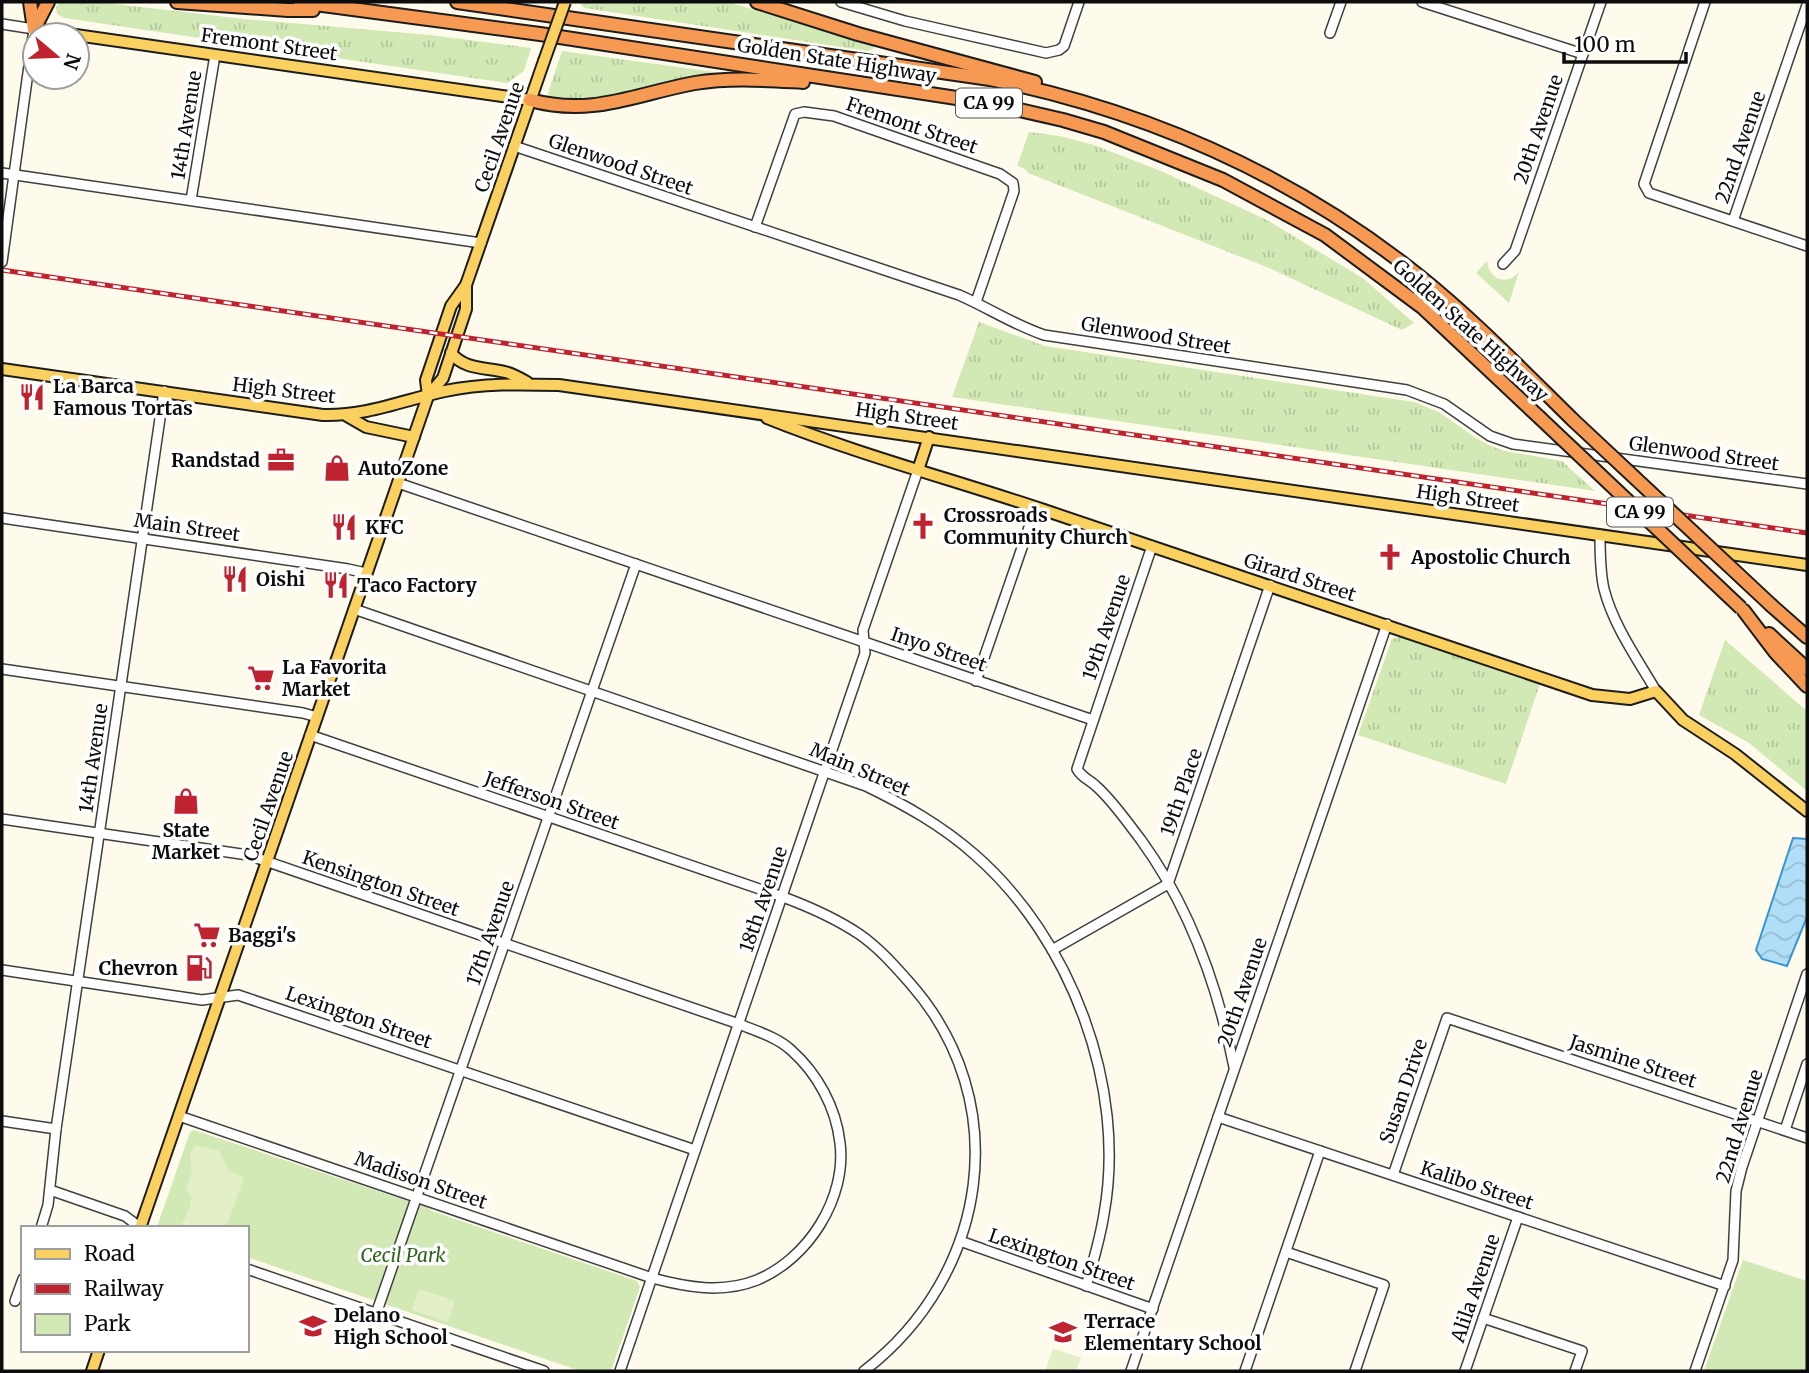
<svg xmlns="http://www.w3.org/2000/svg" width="1809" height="1373" font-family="Merriweather,serif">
  <defs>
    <pattern id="grass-tufts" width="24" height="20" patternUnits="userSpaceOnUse" patternTransform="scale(1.75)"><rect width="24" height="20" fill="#d2e9b5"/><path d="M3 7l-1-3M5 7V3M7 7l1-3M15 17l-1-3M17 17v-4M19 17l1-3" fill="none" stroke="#b3c79a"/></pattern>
    <pattern id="water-waves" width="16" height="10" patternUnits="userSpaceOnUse" patternTransform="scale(1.75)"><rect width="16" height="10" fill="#b0def7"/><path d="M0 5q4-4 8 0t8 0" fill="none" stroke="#96bdd3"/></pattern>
  </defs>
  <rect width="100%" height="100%" fill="#fffbec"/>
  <g fill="url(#grass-tufts)">
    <polygon points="60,2 98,2 244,19 430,35 531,48 524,71 507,83 64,18 57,14 56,7"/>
    <polygon points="579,2 727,2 870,42 874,48 868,51 584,8"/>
    <path d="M562,51L735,75C685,85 598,111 550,98L548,93Z"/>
    <polygon points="1029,132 1060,136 1094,145 1161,171 1267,220 1364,279 1414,323 1402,330 1269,268 1028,173 1025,169 1017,166"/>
    <path d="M1487,261C1489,280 1507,286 1519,272L1509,303L1476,273Z"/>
    <polygon points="979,322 1045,346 1414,402 1439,412 1476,438 1491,446 1505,451 1562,461 1595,491 952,397"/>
    <polygon points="1400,636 1540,684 1506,784 1358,735 1392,639"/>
    <polygon points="1725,640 1807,711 1807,791 1749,743 1699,715"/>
  </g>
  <g fill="#d2e9b5">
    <polygon points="194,1130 429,1208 432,1211 637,1281 640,1287 611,1371 580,1371 247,1257 247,1228 157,1227 190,1132"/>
    <polygon points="1743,1260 1807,1281 1807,1371 1704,1371"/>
  </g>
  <g fill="#e3f0c7">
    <polygon points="199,1146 219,1151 229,1171 244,1177 226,1228 181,1227 190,1206 191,1196 186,1190 192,1172 190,1154 194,1147"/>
    <polygon points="419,1289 455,1301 448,1322 412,1310"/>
    <polygon points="1053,1348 1081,1358 1076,1371 1045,1371"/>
  </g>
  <polygon fill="url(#water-waves)" stroke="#3696cf" stroke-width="2" points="1793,838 1807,839 1807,917 1787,966 1762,959 1756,950"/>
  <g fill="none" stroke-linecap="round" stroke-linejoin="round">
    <defs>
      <g id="minor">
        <polyline points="841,2 905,21 1046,53 1059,50 1064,46 1079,2"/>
        <polyline points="1422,2 1583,54"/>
        <polyline points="1705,2 1644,184 1649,193 1807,246"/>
        <polyline points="2,24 34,29 2,262"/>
        <polyline points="1330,33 1341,2"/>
        <path d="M514,146L959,295C989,308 1012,324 1044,335L1407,390L1444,404L1490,436L1513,444L1807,484"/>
        <polyline points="2,173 481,243"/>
        <polyline points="191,200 215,55"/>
        <polyline points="1733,221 1807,5"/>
        <polyline points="755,227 795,114 804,112 834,116 1000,174 1013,183 1014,191 976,302"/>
        <polyline points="1503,264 1515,251 1601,2"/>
        <polyline points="398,483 1093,720"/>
        <polyline points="2,518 348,569 366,573"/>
        <path d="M1600,535C1600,553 1600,572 1604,589C1613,625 1638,660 1656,691"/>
        <path d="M1152,546L1077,769C1082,778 1089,779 1096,786C1113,801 1127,822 1141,840C1189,906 1218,987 1234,1067"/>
        <path d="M354,609L866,786C905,805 941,825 974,854C1071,938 1127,1087 1104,1214C1100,1239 1093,1263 1086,1286"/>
        <polyline points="2,669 303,713 317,717"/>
        <polyline points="976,681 1036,507"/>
        <path d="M310,735L783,897C810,907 835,918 859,934C878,947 894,965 909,982C1016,1102 988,1276 864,1371"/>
        <path d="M2,819L248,855L739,1024C756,1031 777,1037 791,1050C817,1073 836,1107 840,1143C847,1198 808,1259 757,1280C722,1294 686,1287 652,1278L179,1116"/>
        <polyline points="1052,950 1168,884 1270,585"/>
        <polyline points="2,970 202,1000 238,995 695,1150"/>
        <polyline points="1218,1117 1725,1286"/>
        <polyline points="2,1121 56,1129"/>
        <polyline points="1785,1130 1807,1064"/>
        <polyline points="1393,1175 1447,1018 1807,1138"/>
        <polyline points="50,1190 125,1216 141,1228"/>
        <polyline points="41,1228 48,1205 56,1129 164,391"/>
        <polyline points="960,1241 1153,1309"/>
        <polyline points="1286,1252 1384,1285 1355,1371"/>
        <polyline points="247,1269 544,1371"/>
        <polyline points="15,1301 23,1279"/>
        <polyline points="376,1314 636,564"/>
        <polyline points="1483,1318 1582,1351 1575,1371"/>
        <polyline points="620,1371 865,653 863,630 918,470"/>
        <polyline points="1131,1371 1387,624"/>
        <polyline points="1245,1371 1320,1151"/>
        <polyline points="1465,1371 1518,1217"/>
        <polyline points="1695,1371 1733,1260 1736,1191 1742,1167 1807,974"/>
      </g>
      <g id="major">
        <polyline points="34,29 530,100"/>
        <path d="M451,353C465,370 485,367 505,372C513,374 520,378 527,382"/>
        <path d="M2,369L323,415C367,416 404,400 445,391C483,383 521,384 559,385L1807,565"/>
        <polyline points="428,396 426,380 451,306 466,285 544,61"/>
        <polyline points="347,416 366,427 414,437"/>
        <path d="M767,418C857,454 951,479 1044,510C1227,571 1410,632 1592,695L1630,699L1656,691L1683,720L1735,754L1807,811"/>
        <polyline points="918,470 929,437"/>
        <polyline points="140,1228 428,396 443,378 466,309 466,285"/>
        <polyline points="92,1371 99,1350"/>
      </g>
      <g id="highway">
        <polyline points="30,2 34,29"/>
        <polyline points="177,2 288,10 313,10"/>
        <polyline points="300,2 540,34 989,103 1063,120 1104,132 1223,180 1325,235 1422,307 1539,417"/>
        <path d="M457,2L990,79C1147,111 1293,175 1419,276C1474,320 1523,371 1573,420"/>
        <polyline points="757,2 858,34 1035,82"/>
        <polyline points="34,29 48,2"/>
        <path d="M530,100C593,117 635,94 695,83C731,77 767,80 803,82"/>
        <polyline points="1772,606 1807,637"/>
        <polyline points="1744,611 1775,652 1807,686"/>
        <polyline points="1769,634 1807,669"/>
      </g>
    </defs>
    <use href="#minor" stroke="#3f3f3f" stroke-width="12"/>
    <use href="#major" stroke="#1d1d1d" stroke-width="14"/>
    <use href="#highway" stroke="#1d1d1d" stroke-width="16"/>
    <use href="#minor" stroke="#fff" stroke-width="9"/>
    <use href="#major" stroke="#fad060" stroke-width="10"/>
    <use href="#highway" stroke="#f69952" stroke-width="12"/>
    <defs>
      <polyline id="rail" points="2,270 1807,533"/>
    </defs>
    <use href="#rail" stroke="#be232f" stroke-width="5"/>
    <use href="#rail" stroke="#fff" stroke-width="2.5" stroke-dasharray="8" stroke-linecap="butt"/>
    <defs>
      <polyline id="major-bridge" points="544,61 565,2"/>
      <g id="highway-bridge">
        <polyline points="1539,417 1741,608"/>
        <polyline points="1573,420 1772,606"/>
      </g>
    </defs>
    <use href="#major-bridge" stroke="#1d1d1d" stroke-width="14" stroke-linecap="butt"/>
    <use href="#highway-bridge" stroke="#1d1d1d" stroke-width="16" stroke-linecap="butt"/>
    <use href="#major-bridge" stroke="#fad060" stroke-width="10"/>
    <use href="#highway-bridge" stroke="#f69952" stroke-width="12"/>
  </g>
  <defs>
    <symbol id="restaurant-bare" viewBox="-9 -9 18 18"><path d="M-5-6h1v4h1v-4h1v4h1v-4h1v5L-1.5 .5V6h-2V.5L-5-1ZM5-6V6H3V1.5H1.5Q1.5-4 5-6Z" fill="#be232f" stroke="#fff" stroke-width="2.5" paint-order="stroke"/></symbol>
    <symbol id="office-bare" viewBox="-9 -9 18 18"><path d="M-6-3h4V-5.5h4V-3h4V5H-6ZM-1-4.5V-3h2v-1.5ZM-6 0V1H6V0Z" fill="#be232f" stroke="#fff" stroke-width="2.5" paint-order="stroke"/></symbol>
    <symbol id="shop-bare" viewBox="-9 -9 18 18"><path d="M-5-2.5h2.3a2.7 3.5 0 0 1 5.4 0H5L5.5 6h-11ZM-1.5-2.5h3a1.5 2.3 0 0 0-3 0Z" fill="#be232f" stroke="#fff" stroke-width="2.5" paint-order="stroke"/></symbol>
    <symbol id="church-bare" viewBox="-9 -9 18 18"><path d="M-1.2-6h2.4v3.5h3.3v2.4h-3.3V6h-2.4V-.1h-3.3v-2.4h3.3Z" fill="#be232f" stroke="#fff" stroke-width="2.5" paint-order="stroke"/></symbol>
    <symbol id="supermarket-bare" viewBox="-9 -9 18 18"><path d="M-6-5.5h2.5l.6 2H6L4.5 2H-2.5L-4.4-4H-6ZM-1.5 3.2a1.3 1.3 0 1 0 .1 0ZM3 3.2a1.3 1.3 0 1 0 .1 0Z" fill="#be232f" stroke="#fff" stroke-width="2.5" paint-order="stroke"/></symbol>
    <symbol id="fuel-bare" viewBox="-9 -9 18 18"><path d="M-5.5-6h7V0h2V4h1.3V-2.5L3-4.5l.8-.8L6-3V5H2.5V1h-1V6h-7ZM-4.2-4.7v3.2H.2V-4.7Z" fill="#be232f" stroke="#fff" stroke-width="2.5" paint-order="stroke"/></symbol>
    <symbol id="school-bare" viewBox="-9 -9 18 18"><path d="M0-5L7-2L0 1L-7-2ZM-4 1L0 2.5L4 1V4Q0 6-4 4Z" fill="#be232f" stroke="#fff" stroke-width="2.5" paint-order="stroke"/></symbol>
  </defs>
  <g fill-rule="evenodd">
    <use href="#restaurant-bare" x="13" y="378" width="38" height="38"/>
    <use href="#office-bare" x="262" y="441" width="38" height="38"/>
    <use href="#shop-bare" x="318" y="449" width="38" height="38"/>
    <use href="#church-bare" x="904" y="507" width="38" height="38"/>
    <use href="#restaurant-bare" x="325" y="508" width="38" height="38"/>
    <use href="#church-bare" x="1371" y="538" width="38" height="38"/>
    <use href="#restaurant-bare" x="216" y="560" width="38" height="38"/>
    <use href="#restaurant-bare" x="317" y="566" width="38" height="38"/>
    <use href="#supermarket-bare" x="242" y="659" width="38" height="38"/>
    <use href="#shop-bare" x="167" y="782" width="38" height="38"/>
    <use href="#supermarket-bare" x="188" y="916" width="38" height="38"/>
    <use href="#fuel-bare" x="180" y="949" width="38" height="38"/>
    <use href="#school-bare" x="294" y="1307" width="38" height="38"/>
    <use href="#school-bare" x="1044" y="1313" width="38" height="38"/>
  </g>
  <g text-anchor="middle" stroke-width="7" stroke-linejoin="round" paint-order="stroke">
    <g fill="#fff" stroke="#555" stroke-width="2">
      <rect x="956" y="88.5" width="66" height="29" rx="5"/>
      <rect x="1607" y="497.5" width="66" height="29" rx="5"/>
    </g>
    <g font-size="18" font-weight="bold" fill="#0c0c0c">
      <text x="989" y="109">CA 99</text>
      <text x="1640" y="518">CA 99</text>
    </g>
    <g font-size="19" fill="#0c0c0c" stroke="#fff">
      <text transform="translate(269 44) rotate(8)" y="7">Fremont Street</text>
      <text transform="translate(837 60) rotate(9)" y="7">Golden State Highway</text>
      <text transform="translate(186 125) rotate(-81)" y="7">14th Avenue</text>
      <text transform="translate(912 125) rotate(19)" y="7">Fremont Street</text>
      <text transform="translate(1538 129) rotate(-71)" y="7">20th Avenue</text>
      <text transform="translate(499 137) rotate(-71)" y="7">Cecil Avenue</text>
      <text transform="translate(1740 147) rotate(-71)" y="7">22nd Avenue</text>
      <text transform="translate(621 164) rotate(19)" y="7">Glenwood Street</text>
      <text transform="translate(1471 330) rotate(42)" y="7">Golden State Highway</text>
      <text transform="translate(1156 335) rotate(9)" y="7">Glenwood Street</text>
      <text transform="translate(284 390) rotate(7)" y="7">High Street</text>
      <text transform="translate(907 416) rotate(8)" y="7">High Street</text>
      <text transform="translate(1704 453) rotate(8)" y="7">Glenwood Street</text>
      <text transform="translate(1468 498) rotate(8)" y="7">High Street</text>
      <text transform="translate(187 527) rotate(8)" y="7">Main Street</text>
      <text transform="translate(1300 577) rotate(18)" y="7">Girard Street</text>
      <text transform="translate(1106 627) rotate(-71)" y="7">19th Avenue</text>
      <text transform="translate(939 649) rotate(19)" y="7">Inyo Street</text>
      <text transform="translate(93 758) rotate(-82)" y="7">14th Avenue</text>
      <text transform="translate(860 769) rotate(23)" y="7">Main Street</text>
      <text transform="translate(1181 792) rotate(-71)" y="7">19th Place</text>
      <text transform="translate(552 800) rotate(19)" y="7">Jefferson Street</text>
      <text transform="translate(268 806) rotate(-71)" y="7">Cecil Avenue</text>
      <text transform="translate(381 883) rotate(19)" y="7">Kensington Street</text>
      <text transform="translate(763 899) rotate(-71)" y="7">18th Avenue</text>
      <text transform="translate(490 933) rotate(-71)" y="7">17th Avenue</text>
      <text transform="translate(1242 992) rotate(-71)" y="7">20th Avenue</text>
      <text transform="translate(359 1017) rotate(19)" y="7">Lexington Street</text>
      <text transform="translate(1633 1061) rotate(18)" y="7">Jasmine Street</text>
      <text transform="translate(1403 1091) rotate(-71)" y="7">Susan Drive</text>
      <text transform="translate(1739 1126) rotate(-73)" y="7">22nd Avenue</text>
      <text transform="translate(421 1180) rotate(19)" y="7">Madison Street</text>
      <text transform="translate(1477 1185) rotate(18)" y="7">Kalibo Street</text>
      <text transform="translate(1062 1259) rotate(19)" y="7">Lexington Street</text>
      <text transform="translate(1475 1288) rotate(-71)" y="7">Alila Avenue</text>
    </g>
    <g font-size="19" font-weight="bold" fill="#0c0c0c" stroke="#fff" text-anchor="start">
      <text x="53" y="393">La Barca<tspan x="53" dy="22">Famous Tortas</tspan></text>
      <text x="260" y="467" text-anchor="end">Randstad</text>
      <text x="358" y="475">AutoZone</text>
      <text x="944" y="522">Crossroads<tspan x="944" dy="22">Community Church</tspan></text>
      <text x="365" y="534">KFC</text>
      <text x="1411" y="564">Apostolic Church</text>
      <text x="256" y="586">Oishi</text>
      <text x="357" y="592">Taco Factory</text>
      <text x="282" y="674">La Favorita<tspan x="282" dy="22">Market</tspan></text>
      <text x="186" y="837" text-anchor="middle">State<tspan x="186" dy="22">Market</tspan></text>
      <text x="228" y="942">Baggi's</text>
      <text x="178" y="975" text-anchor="end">Chevron</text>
      <text x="334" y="1322">Delano<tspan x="334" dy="22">High School</tspan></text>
      <text x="1084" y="1328">Terrace<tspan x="1084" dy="22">Elementary School</tspan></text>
    </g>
    <g font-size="19" font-style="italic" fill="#2d641c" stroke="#fff">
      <text x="403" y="1262">Cecil Park</text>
    </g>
  </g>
  <rect width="1809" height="1373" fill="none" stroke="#0c0c0c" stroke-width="7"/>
  <rect x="21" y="1226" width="228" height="126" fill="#ffffff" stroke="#9e9e9e" stroke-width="2"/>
  <rect x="35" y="1249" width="35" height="10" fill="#fad060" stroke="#9e9e9e" stroke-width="2"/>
  <text x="84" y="1261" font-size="21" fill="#0c0c0c">Road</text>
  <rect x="35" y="1284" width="35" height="10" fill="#be232f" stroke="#9e9e9e" stroke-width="2"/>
  <text x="84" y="1296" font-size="21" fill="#0c0c0c">Railway</text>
  <rect x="35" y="1314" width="35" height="21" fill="#d2e9b5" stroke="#9e9e9e" stroke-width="2"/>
  <text x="84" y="1331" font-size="21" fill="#0c0c0c">Park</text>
  <g transform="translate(56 56) rotate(109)"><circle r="33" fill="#ffffff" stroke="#9e9e9e" stroke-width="2"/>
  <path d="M0-5L12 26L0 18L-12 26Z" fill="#be232f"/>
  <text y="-10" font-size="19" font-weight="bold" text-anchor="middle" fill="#0c0c0c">N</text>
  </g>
  <path d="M1564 52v10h122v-10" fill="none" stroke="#0c0c0c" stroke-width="3.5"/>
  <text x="1574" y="52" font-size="21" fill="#0c0c0c" stroke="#ffffff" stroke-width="5" paint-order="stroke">100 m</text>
</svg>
